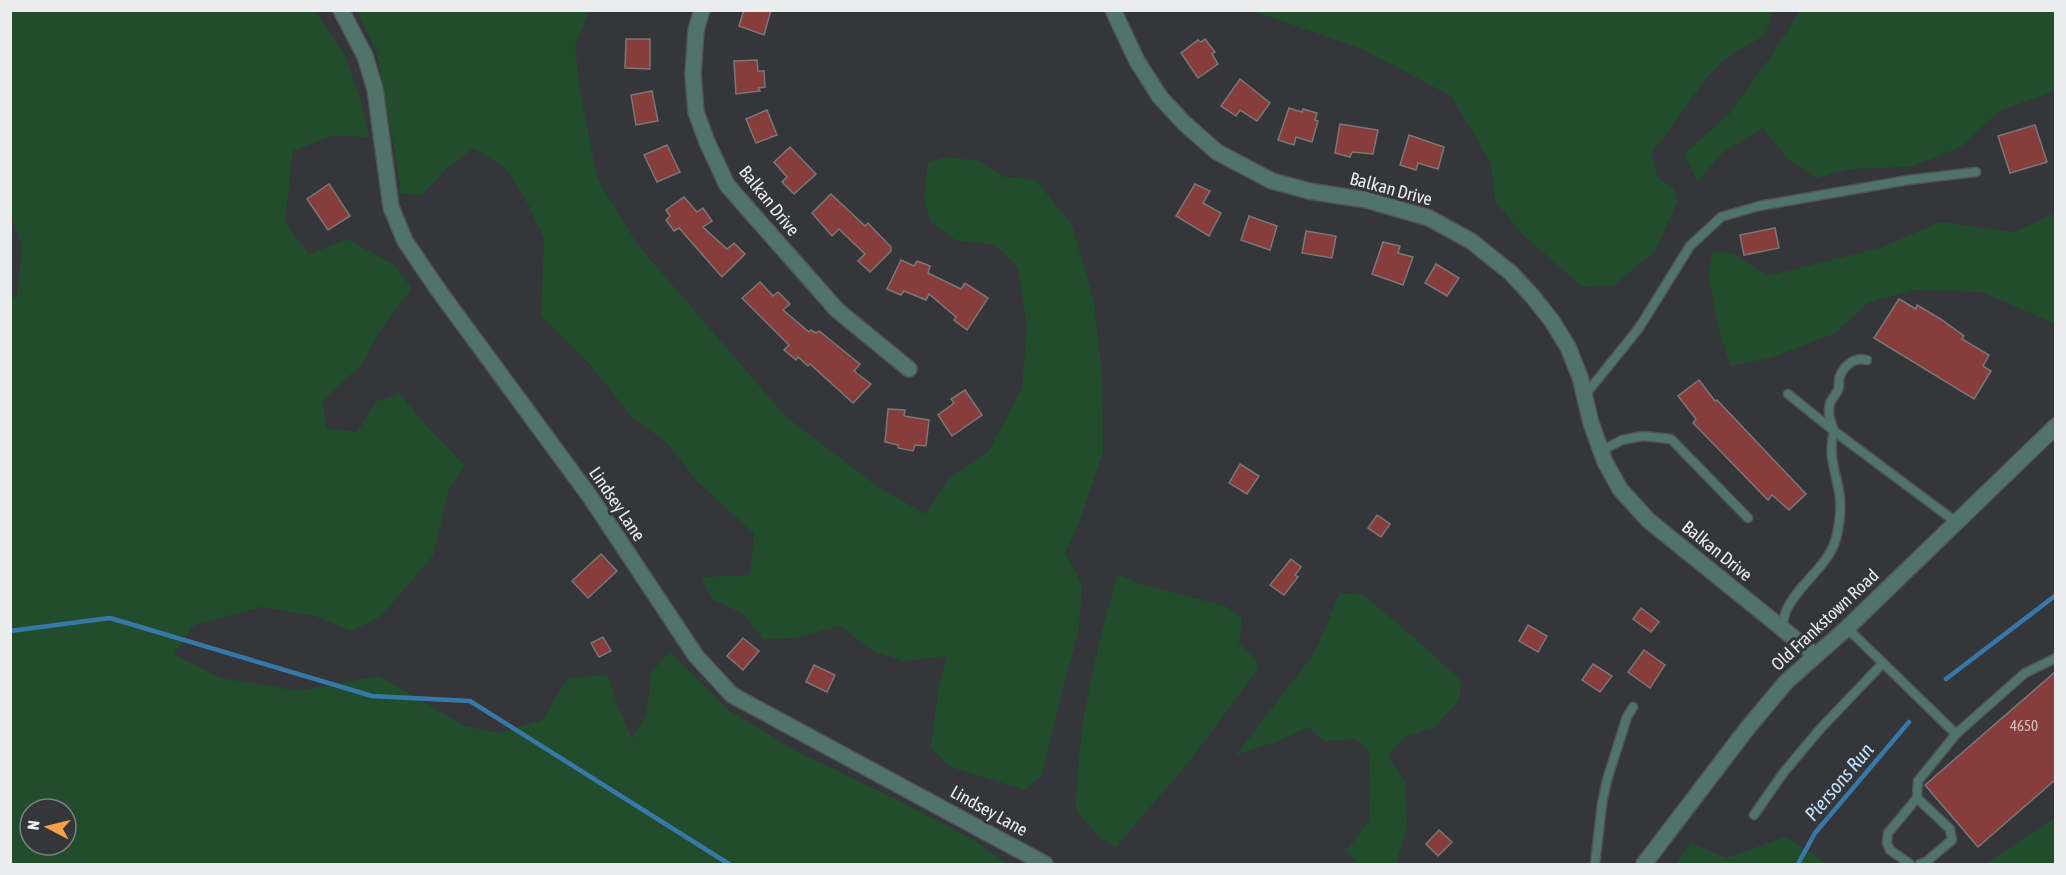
<svg xmlns="http://www.w3.org/2000/svg" width="2066" height="875" font-family="'Asap Condensed',sans-serif">
  <rect width="100%" height="100%" fill="#343639"/>
  <g fill="#214d2d" fill-rule="evenodd">
    <path d="M11,10L315,11L345,55L362,105L369,137L331,136L293,151L285,222L309,254L347,239L393,264L412,288L382,328L362,364L323,401L326,428L357,432L377,401L400,394L423,422L465,466L449,489L433,556L380,617L351,631L315,616L261,607L194,625L174,654L220,678L300,691L379,676L465,726L498,733L542,720L568,678L608,675L618,707L632,739L646,715L652,671L670,652L727,709L792,749L897,800L974,840L1007,864H11L10,299L17,297L22,248L10,210ZM30,809H66V845H30Z"/>
    <polygon points="358,11 589,11 575,46 580,90 597,178 637,244 785,416 881,489 926,514 949,479 988,452 1022,388 1027,327 1018,267 996,245 955,240 930,221 924,199 928,162 946,157 978,161 1005,177 1036,180 1072,225 1094,301 1102,375 1103,453 1078,526 1065,553 1082,584 1079,630 1060,699 1042,775 1025,790 950,767 931,748 938,690 947,656 905,661 873,651 840,626 795,638 763,639 744,614 713,600 701,577 750,575 754,534 695,479 666,442 632,417 587,361 541,316 544,238 528,204 506,168 473,148 446,169 422,195 398,193 400,183 377,54"/>
    <path d="M1253,11H1252H1773L1766,34C1751,44 1732,52 1719,65C1693,91 1676,125 1651,153L1658,178L1674,188L1677,202L1655,251L1614,285L1583,287L1525,237L1495,201L1491,163L1451,96L1360,48Z"/>
    <polygon points="1800,11 2055,11 2055,91 1999,111 1961,147 1910,167 1848,169 1817,178 1787,158 1763,128 1722,153 1698,181 1683,155 1728,115 1769,59"/>
    <polygon points="2055,213 2055,324 1982,292 1913,290 1868,303 1834,334 1770,358 1730,366 1718,326 1708,274 1713,252 1733,253 1767,276 1880,248 1940,222 2015,232"/>
    <path d="M1118,574L1137,583L1225,606L1242,617L1239,644L1256,659L1258,669L1192,758L1116,847L1101,839L1076,810C1077,727 1095,653 1118,574Z"/>
    <polygon points="1340,593 1363,595 1395,621 1461,680 1459,700 1434,728 1405,736 1388,756 1405,782 1407,827 1396,864 1358,864 1346,851 1369,821 1370,778 1368,750 1355,739 1324,741 1308,727 1273,743 1236,755 1315,652"/>
    <polygon points="2055,818 2055,864 1986,864"/>
    <polygon points="1786,837 1828,864 1676,864 1691,843 1726,858"/>
  </g>
  <g fill="none" stroke-linecap="round" stroke-linejoin="round">
    <g stroke="#3778a9" stroke-width="4.5">
      <polyline points="10,631 110,618 372,696 470,701 729,864"/>
      <polyline points="1946,679 2056,595"/>
      <polyline points="1798,864 1815,833 1909,722"/>
    </g>
  </g>
  <g fill="#863d3b" stroke="#7c7777" stroke-width="1.5">
    <polygon points="744,10 771,10 764,35 739,26"/>
    <polygon points="626,39 650,39 650,69 625,68"/>
    <polygon points="1205,39 1215,52 1212,54 1218,64 1198,78 1181,53 1198,40 1201,42"/>
    <polygon points="757,60 758,71 764,71 765,87 758,88 760,91 736,94 734,61"/>
    <polygon points="1240,79 1270,103 1257,121 1240,110 1236,116 1221,106"/>
    <polygon points="652,91 658,121 636,125 631,95"/>
    <polygon points="1289,108 1302,112 1303,109 1317,113 1315,120 1318,121 1312,142 1296,137 1294,145 1278,140"/>
    <polygon points="767,110 777,135 756,143 746,119"/>
    <polygon points="1340,124 1378,130 1373,154 1352,152 1350,157 1335,153"/>
    <polygon points="2035,125 2047,162 2010,173 1998,136"/>
    <polygon points="1409,135 1444,147 1438,169 1418,163 1416,170 1400,165"/>
    <polygon points="667,145 680,172 657,182 644,155"/>
    <polygon points="790,147 816,174 794,194 782,182 787,177 774,162"/>
    <polygon points="329,184 350,216 328,230 307,199"/>
    <polygon points="1195,184 1210,191 1203,203 1221,213 1209,236 1176,216"/>
    <polygon points="831,194 865,226 868,223 891,247 891,251 870,272 858,261 865,254 839,229 832,236 812,213"/>
    <polygon points="684,197 697,212 703,208 712,221 703,227 727,249 734,243 745,254 722,277 679,228 674,231 666,220 670,216 666,210"/>
    <polygon points="1249,216 1277,226 1270,250 1241,240"/>
    <polygon points="1775,228 1779,248 1744,255 1740,235"/>
    <polygon points="1306,231 1336,236 1332,258 1302,253"/>
    <polygon points="1383,242 1400,246 1398,253 1413,257 1403,285 1372,274"/>
    <polygon points="901,260 914,266 917,261 930,266 928,273 961,289 965,283 988,298 967,330 954,320 956,317 929,294 926,300 904,291 901,295 887,289"/>
    <polygon points="1436,264 1459,278 1447,296 1425,283"/>
    <polygon points="760,282 773,296 778,292 790,304 783,310 809,332 811,330 816,333 819,331 860,364 854,371 871,384 853,403 810,364 808,366 798,357 796,360 784,350 789,345 742,298"/>
    <polygon points="1899,299 1916,309 1917,305 1942,320 1964,336 1962,339 1989,355 1983,366 1991,371 1974,399 1874,338"/>
    <polygon points="1699,380 1715,401 1717,400 1806,494 1789,510 1772,495 1768,500 1693,423 1696,419 1678,396"/>
    <polygon points="965,390 982,415 952,436 938,415 954,403 951,399"/>
    <polygon points="888,409 905,410 904,416 929,420 926,446 915,445 913,451 898,448 898,445 885,442"/>
    <polygon points="1240,464 1259,476 1247,494 1229,483"/>
    <polygon points="1377,515 1390,524 1381,537 1368,528"/>
    <polygon points="601,554 617,571 588,598 572,581"/>
    <polygon points="1291,559 1301,567 1295,575 1298,577 1284,595 1270,585"/>
    <polygon points="1641,608 1659,622 1651,632 1633,619"/>
    <polygon points="1528,625 1547,636 1538,652 1519,641"/>
    <polygon points="603,637 611,651 599,657 591,643"/>
    <polygon points="743,638 759,651 743,670 727,656"/>
    <polygon points="1644,650 1665,665 1650,688 1628,672"/>
    <polygon points="1593,664 1612,676 1600,692 1582,680"/>
    <polygon points="814,665 835,675 827,692 806,682"/>
    <polygon points="2055,672 2055,780 1978,847 1925,785"/>
    <polygon points="1439,830 1452,842 1438,856 1426,844"/>
  </g>
  <g fill="none" stroke-linecap="round" stroke-linejoin="round">
    <defs>
      <g id="service">
        <path d="M1867,360C1855,357 1845,364 1840,376C1838,380 1840,386 1838,390C1833,400 1829,399 1829,412C1829,419 1832,425 1834,431L1956,522"/>
        <polyline points="1585,395 1639,328 1690,246 1721,217 1759,206 1908,180 1976,172"/>
        <polyline points="1601,451 1622,440 1643,436 1671,439 1748,518"/>
        <polyline points="1847,628 1956,734 1918,781 1917,798 1888,833 1887,843 1890,850 1910,864"/>
        <path d="M1783,629C1783,623 1784,616 1786,611C1798,584 1827,568 1836,539C1839,527 1841,512 1840,498C1837,473 1827,457 1834,431L1788,394"/>
        <polyline points="1956,734 2025,673 2056,658"/>
        <polyline points="1917,798 1950,829 1952,840 1926,862 1920,864"/>
        <polyline points="1754,815 1784,772 1821,728 1883,663"/>
        <polyline points="1595,864 1602,804 1607,780 1627,717 1633,707"/>
      </g>
      <g id="minor">
        <polyline points="702,10 696,30 693,74 696,112 707,142 727,185 837,310 909,369"/>
        <polyline points="1113,10 1137,61 1160,97 1184,123 1217,152 1272,181 1309,191 1367,200 1429,218 1471,241 1511,273 1533,297 1552,321 1568,347 1580,377 1591,423 1605,462 1620,489 1648,520 1815,655"/>
      </g>
      <g id="tertiary">
        <polyline points="341,10 365,56 375,89 391,207 405,241 439,291 591,498 696,656 732,695 1045,864"/>
        <polyline points="1644,864 1746,730 1786,682 1847,628 2056,426"/>
      </g>
    </defs>
    <use href="#service" stroke="#515356" stroke-width="11"/>
    <use href="#minor" stroke="#515356" stroke-width="18"/>
    <use href="#tertiary" stroke="#515356" stroke-width="18"/>
    <use href="#service" stroke="#507469" stroke-width="8"/>
    <use href="#minor" stroke="#507469" stroke-width="15"/>
    <use href="#tertiary" stroke="#507469" stroke-width="15"/>
  </g>
  <g text-anchor="middle" stroke-width="6" stroke-linejoin="round" paint-order="stroke">
    <g font-size="15" fill="#d2c0c1">
      <text x="2024" y="731">4650</text>
    </g>
    <g font-size="18" fill="#ebecee" stroke="#343639">
      <text transform="translate(1391 189) rotate(15)" y="6">Balkan Drive</text>
      <text transform="translate(769 201) rotate(51)" y="6">Balkan Drive</text>
      <text transform="translate(617 504) rotate(56)" y="6">Lindsey Lane</text>
      <text transform="translate(1717 551) rotate(39)" y="6">Balkan Drive</text>
      <text transform="translate(1825 620) rotate(-43)" y="6">Old Frankstown Road</text>
      <text transform="translate(989 811) rotate(29)" y="6">Lindsey Lane</text>
    </g>
    <g font-size="20" font-style="italic" fill="#bfe0fc" stroke="#343639">
      <text transform="translate(1839 782) rotate(-50)" y="7">Piersons Run</text>
    </g>
  </g>
  <rect width="2066" height="875" fill="none" stroke="#ebecee" stroke-width="24"/>
  <g transform="translate(48 827) rotate(277)"><circle r="28" fill="#343639" stroke="#7d7f81" stroke-width="1.5"/>
  <path d="M0-4.5L10 22L0 15L-10 22Z" fill="#f8a04b"/>
  <text y="-9" font-size="16" font-weight="bold" text-anchor="middle" fill="#ebecee">N</text>
  </g>
</svg>
